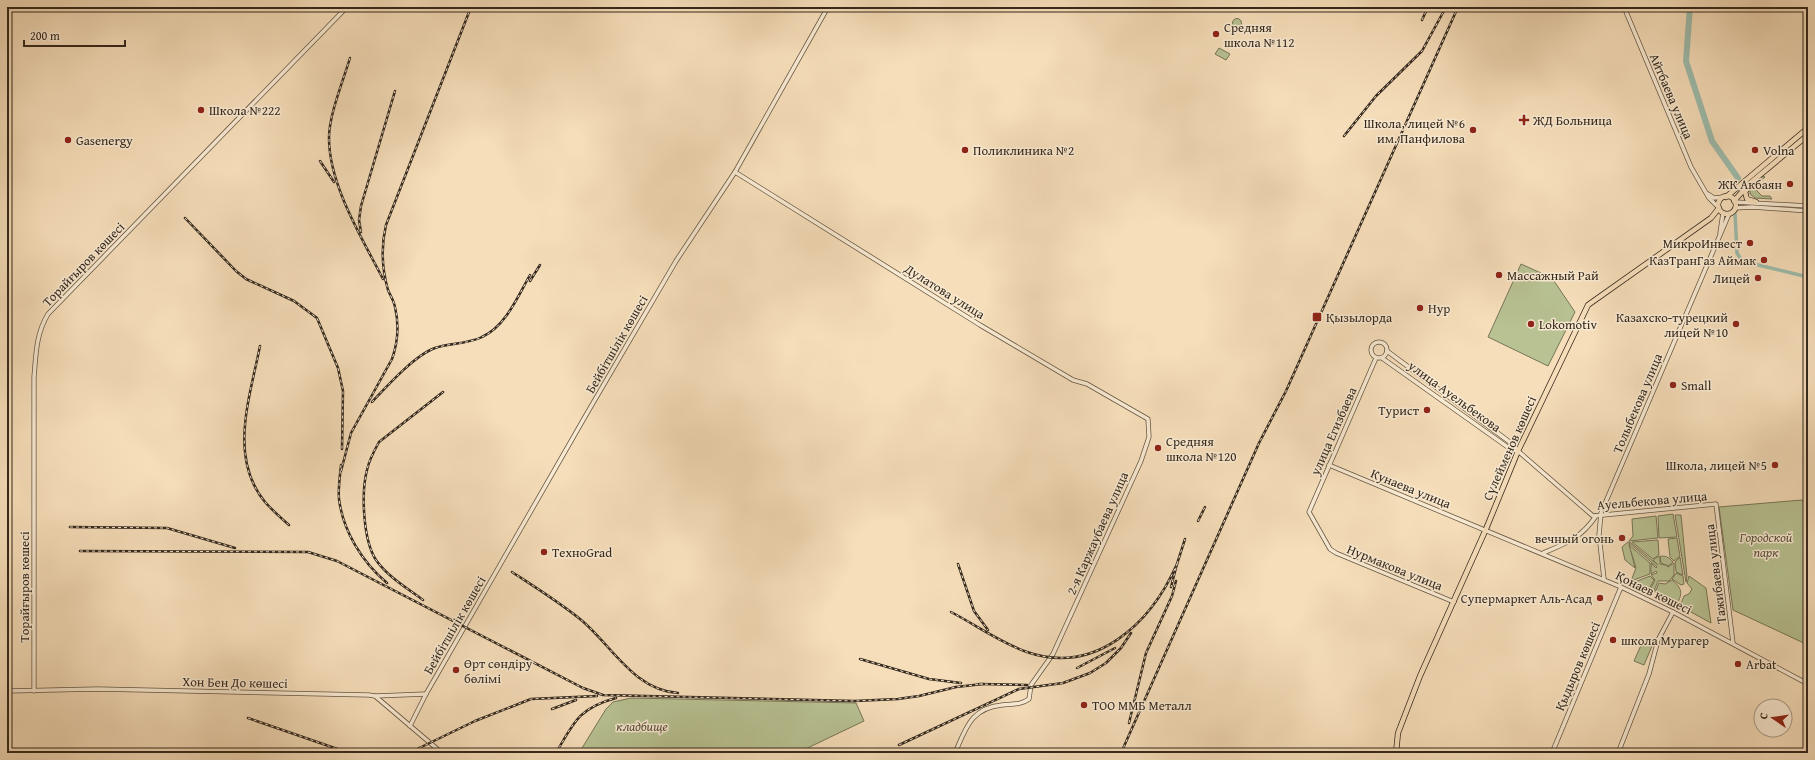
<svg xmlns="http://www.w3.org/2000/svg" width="1815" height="760" font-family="'Gentium Book Plus',serif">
  <rect width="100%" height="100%" fill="#f6deba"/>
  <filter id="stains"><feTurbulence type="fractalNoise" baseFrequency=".005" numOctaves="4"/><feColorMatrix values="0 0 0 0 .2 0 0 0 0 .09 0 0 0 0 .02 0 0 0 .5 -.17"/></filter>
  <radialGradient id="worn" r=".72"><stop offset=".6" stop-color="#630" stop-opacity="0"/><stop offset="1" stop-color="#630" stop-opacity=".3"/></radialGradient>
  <g fill="#b8c293" stroke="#767558">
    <circle cx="1237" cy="23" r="4.5"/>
    <polygon points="1219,48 1230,54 1226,60 1215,54"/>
    <polygon points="1763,176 1765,177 1757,184 1757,191 1762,196 1770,196 1772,199 1755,198 1750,194 1750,187"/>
    <polygon points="1521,264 1552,278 1575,312 1548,366 1488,337"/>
    <polygon points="1802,500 1808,511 1808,645 1733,610 1719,507"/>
    <polygon points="1673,514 1677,537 1659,538 1658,516"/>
    <polygon points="1675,515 1681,515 1687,576 1686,582"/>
    <polygon points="1656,516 1658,538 1629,541 1633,536 1632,519"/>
    <polygon points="1677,538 1680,556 1674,561 1670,557 1668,539"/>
    <polygon points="1658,540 1659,555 1653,559 1632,542"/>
    <path d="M1628,542H1630L1658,565L1653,560C1660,554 1668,555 1673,562L1668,566L1661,563L1660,557V564L1666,565L1668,567L1674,563V575L1669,581H1658L1654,591L1650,590L1655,580L1651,575L1657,573L1656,571L1651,574V563L1656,568L1657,567L1629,543L1635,568L1625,560L1622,547Z"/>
    <polygon points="1629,545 1650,563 1650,574 1631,581 1636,568"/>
    <polygon points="1680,557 1683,575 1676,572 1675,562"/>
    <polygon points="1676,573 1683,576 1684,584 1681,585 1672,579"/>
    <polygon points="1650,576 1654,580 1649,589 1632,583"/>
    <polygon points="1689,576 1706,588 1711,623 1680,606 1684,596 1689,594 1692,589 1687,583"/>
    <path d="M1672,580C1682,588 1683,593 1677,604L1655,592L1659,583L1665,584Z"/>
    <polygon points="1643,641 1652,646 1644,665 1634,661"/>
    <polygon points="631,698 856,703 864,721 797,753 579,753 606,709 613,702"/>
  </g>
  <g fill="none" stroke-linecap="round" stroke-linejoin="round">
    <polyline stroke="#9dbcac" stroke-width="3.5" points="1735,213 1737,253 1742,261 1808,277"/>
    <polyline stroke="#9dbcac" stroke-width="6" points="1690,7 1686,61 1712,141 1738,178"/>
    <defs>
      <g id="minor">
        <polyline points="1624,7 1691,167 1709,198 1719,208"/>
        <path d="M735,172L980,325L1073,380L1087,384L1148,419L1149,437L1141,461L1053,654L1031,685L1029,699C1021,705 1012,704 1002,705C971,708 966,728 955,753"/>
        <polyline points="1708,194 1714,198 1724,197"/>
        <polyline points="1735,202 1808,206"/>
        <polyline points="1735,208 1752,207 1808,211"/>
        <polyline points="1720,233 1723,213"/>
        <circle cx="1379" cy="350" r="8"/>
        <polyline points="1387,351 1511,443 1518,451 1593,516 1716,504 1733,643"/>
        <polyline points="1376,358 1309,512 1330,549 1336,553 1454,602"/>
        <polyline points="1382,358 1509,448 1517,451"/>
        <polyline points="1329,465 1621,587 1673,612 1808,684"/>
        <path d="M1543,553C1567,543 1581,538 1596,516"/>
        <polyline points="1604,579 1599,535 1601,513 1729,214"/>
        <polyline points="7,691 98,689 369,695 375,696 442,753"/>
        <path d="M34,691V377C36,354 36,334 48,314L347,7"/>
        <polyline points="375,696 426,694"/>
        <polyline points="410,726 426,694 586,415 676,261 735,172 828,7"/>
        <polyline points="1552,753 1621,587"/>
        <polyline points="1618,753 1649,674 1658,640 1673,612"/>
      </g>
      <g id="major">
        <polyline points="1747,189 1745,192 1747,199 1756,202"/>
        <circle cx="1727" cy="205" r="9"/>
        <polyline points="1726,197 1808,128"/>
        <polyline points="1734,201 1749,184 1808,135"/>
        <polyline points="1396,753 1398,733 1420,676 1486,529 1518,451 1588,305 1711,218 1719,208"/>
      </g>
    </defs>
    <use href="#minor" stroke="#645644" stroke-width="5"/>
    <use href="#major" stroke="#34281d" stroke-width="6"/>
    <use href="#minor" stroke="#f9ead2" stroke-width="3.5"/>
    <use href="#major" stroke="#f6deba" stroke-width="4.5"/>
    <defs>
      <g id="rail">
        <polyline points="1422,20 1428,7"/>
        <path d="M350,58C343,81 329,115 329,138C329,185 362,238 383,279"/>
        <polyline points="1344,136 1376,96 1422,51 1446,7"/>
        <polyline points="320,161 334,182"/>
        <polyline points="185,218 236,271 246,279 294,301 317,318 338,368 343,391 342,449"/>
        <polyline points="361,232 359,220 361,206 395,91"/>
        <polyline points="530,281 540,265"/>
        <path d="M260,346C250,397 228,457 265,502C272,510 281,518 289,525"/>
        <path d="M372,402C387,386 415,355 435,348C450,343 468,344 482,337C506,326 518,296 530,275"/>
        <path d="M341,465C340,476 338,488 339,499C343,531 362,562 387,583"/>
        <path d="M341,471L351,433L392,359C398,342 399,324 395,307C394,301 390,295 388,290C382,269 381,246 386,225L471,7"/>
        <polyline points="1198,521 1205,507"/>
        <polyline points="70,527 167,528 235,548"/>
        <polyline points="80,551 308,552 337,561 583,688 603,695 855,701 898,699 919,696 956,687 983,684"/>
        <polyline points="958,564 974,611 988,630"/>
        <polyline points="1177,564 1185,539"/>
        <path d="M512,572C535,587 559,602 580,619C611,644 633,690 678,693"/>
        <path d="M423,600C407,588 388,577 376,560C363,540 361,493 367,470C369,460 374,451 379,442L443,392"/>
        <path d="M951,612C976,625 1001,643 1027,652C1096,676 1151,623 1177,564L1171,587"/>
        <polyline points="860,659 929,679 961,683"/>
        <polyline points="1077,668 1115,648"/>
        <polyline points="979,684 1027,685"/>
        <polyline points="552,709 576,700"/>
        <polyline points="248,718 349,753"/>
        <polyline points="1129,723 1146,653 1172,596 1176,581"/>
        <polyline points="899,745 1019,689 1063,683 1090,673 1106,663 1121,648 1131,633"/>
        <polyline points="409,753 475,721 531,699 597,696"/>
        <path d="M556,753C574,722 579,708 616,698"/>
        <polyline points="1121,753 1259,443 1286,391 1458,7"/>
      </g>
    </defs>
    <use href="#rail" stroke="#34281d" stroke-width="2.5"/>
    <use href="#rail" stroke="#f9ead2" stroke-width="1" stroke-dasharray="3" stroke-linecap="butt"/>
  </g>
  <g fill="#8f2418" stroke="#f9ead2" stroke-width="1.5">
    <circle cx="1216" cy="34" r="4"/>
    <circle cx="201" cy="110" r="4"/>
    <path d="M1522 114h4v4h4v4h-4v4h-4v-4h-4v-4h4z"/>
    <circle cx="1473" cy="130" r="4"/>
    <circle cx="68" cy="140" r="4"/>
    <circle cx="965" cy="150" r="4"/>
    <circle cx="1755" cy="150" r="4"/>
    <circle cx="1790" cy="184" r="4"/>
    <circle cx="1750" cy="243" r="4"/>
    <circle cx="1764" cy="260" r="4"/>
    <circle cx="1499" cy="275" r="4"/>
    <circle cx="1758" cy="278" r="4"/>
    <circle cx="1420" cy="308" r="4"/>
    <rect x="1312" y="312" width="10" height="10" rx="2"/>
    <circle cx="1531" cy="324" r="4"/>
    <circle cx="1736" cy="324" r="4"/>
    <circle cx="1673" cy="385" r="4"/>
    <circle cx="1427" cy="410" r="4"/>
    <circle cx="1158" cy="448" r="4"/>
    <circle cx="1775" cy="465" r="4"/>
    <circle cx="1622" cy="538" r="4"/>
    <circle cx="544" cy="552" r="4"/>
    <circle cx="1600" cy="598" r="4"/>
    <circle cx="1613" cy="640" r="4"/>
    <circle cx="1738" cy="664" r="4"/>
    <circle cx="456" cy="670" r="4"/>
    <circle cx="1084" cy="705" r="4"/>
  </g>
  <g text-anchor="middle" stroke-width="3" stroke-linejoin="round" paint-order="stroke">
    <g font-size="13" fill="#34281d" stroke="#f9ead2" text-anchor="start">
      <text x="1224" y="32">Средняя<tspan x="1224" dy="15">школа №112</tspan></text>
      <text x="209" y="115">Школа №222</text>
      <text x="1533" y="125">ЖД Больница</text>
      <text x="1465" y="128" text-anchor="end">Школа, лицей №6<tspan x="1465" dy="15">им. Панфилова</tspan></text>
      <text x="76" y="145">Gasenergy</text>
      <text x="973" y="155">Поликлиника №2</text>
      <text x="1763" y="155">Volna</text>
      <text x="1782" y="189" text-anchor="end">ЖК Акбаян</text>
      <text x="1742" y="248" text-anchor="end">МикроИнвест</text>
      <text x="1756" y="265" text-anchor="end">КазТранГаз Аймак</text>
      <text x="1507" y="280">Массажный Рай</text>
      <text x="1750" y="283" text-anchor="end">Лицей</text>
      <text x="1428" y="313">Нур</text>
      <text x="1326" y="322">Қызылорда</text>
      <text x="1728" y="322" text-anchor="end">Казахско-турецкий<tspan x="1728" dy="15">лицей №10</tspan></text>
      <text x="1539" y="329">Lokomotiv</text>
      <text x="1681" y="390">Small</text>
      <text x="1419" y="415" text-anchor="end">Турист</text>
      <text x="1166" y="446">Средняя<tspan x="1166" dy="15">школа №120</tspan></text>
      <text x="1767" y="470" text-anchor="end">Школа, лицей №5</text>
      <text x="1614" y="543" text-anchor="end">вечный огонь</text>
      <text x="552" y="557">ТехноGrad</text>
      <text x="1592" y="603" text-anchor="end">Супермаркет Аль-Асад</text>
      <text x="1621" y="645">школа Мурагер</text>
      <text x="464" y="668">Өрт сөндіру<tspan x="464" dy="15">бөлімі</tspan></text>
      <text x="1746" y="669">Arbat</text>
      <text x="1092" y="710">ТОО ММБ Металл</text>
    </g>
    <g font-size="13" fill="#34281d" stroke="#f9ead2">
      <text transform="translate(1672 96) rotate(67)" y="5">Айтбаева улица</text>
      <text transform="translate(83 264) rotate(-46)" y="5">Торайғыров көшесі</text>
      <text transform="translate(945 291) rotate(32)" y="5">Дулатова улица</text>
      <text transform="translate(616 344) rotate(-60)" y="5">Бейбітшілік көшесі</text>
      <text transform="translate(1455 396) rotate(36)" y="5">улица Ауельбекова</text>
      <text transform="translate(1637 403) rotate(-67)" y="5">Толыбекова улица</text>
      <text transform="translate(1333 431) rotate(-66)" y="5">улица Егизбаева</text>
      <text transform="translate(1509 448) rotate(-66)" y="5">Сүлейменов көшесі</text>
      <text transform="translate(1411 488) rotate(22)" y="5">Кунаева улица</text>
      <text transform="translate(1652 500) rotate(-5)" y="5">Ауельбекова улица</text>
      <text transform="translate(1097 533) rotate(-66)" y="5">2-я Каржаубаева улица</text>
      <text transform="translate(1395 567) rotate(22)" y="5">Нурмакова улица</text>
      <text transform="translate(1715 574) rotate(-97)" y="5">Тажибаева улица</text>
      <text transform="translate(24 587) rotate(-90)" y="5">Торайғыров көшесі</text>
      <text transform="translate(1654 592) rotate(26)" y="5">Қонаев көшесі</text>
      <text transform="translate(454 625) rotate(-60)" y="5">Бейбітшілік көшесі</text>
      <text transform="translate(1577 666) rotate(-67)" y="5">Қыдыров көшесі</text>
      <text transform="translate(235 682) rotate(1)" y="5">Хон Бен До көшесі</text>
    </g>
    <g font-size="13" font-style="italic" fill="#554e3a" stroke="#f9ead2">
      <text x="1766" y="542">Городской<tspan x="1766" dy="15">парк</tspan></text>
      <text x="642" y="731">кладбище</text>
    </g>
  </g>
  <rect width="1815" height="760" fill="none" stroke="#f6deba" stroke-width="24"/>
  <rect x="8" y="8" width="1799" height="744" fill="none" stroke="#34281d" stroke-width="2"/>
  <rect x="12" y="12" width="1791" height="736" fill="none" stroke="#34281d"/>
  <g transform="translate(1773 718) rotate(283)"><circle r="19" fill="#f9ead2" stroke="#aa9c8a"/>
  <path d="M0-3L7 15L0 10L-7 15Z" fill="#8f2418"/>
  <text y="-6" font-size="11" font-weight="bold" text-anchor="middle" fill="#34281d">С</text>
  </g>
  <path d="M24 40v6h101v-6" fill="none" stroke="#34281d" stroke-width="2"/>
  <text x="30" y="40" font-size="12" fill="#34281d" stroke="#f9ead2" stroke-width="3" paint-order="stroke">200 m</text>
  <rect width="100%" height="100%" filter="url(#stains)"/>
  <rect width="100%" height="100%" fill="url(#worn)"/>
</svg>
